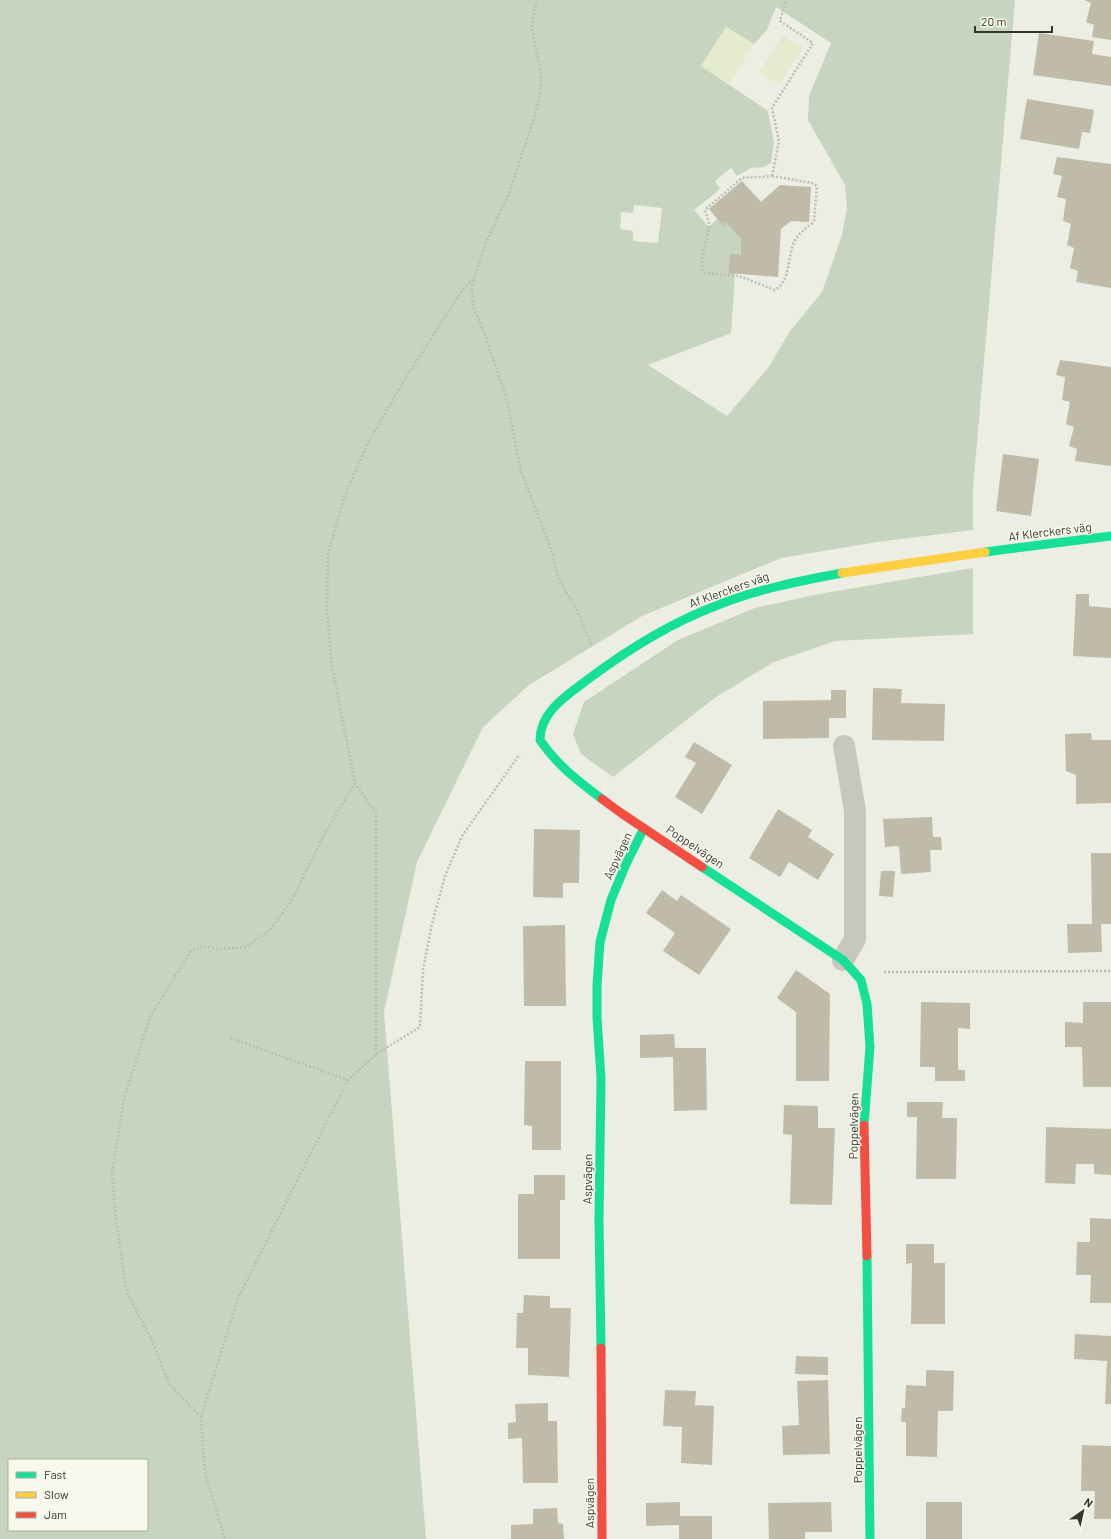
<svg xmlns="http://www.w3.org/2000/svg" width="1111" height="1539" font-family="Barlow,sans-serif">
  <rect width="100%" height="100%" fill="#eceee4"/>
  <g fill="#c6d4c0" fill-rule="evenodd">
    <path d="M0,0H1015L973,489V530L877,542L781,558L642,616L529,685L483,727L417,862L384,1012L426,1539H0ZM776,7L831,43L809,96L808,120L845,185L847,208L842,235L822,292L790,331L768,368L727,416L648,365L731,333L735,273H728L730,255H741V239L726,223L723,225L717,219L709,227L694,210L720,189L715,181L731,168L737,176L751,168L764,167L771,163L774,142L768,111L701,66L726,27L754,44L767,30ZM634,205L662,208L658,243L633,241V231L620,229L621,212L633,213ZM9,1460H147V1530H9Z"/>
    <polygon points="973,568 973,634 835,641 774,662 716,697 613,777 581,754 573,734 584,702 678,640 755,608 819,594"/>
  </g>
  <g fill="#e5ebcd">
    <polygon points="726,27 754,44 729,84 701,66"/>
    <polygon points="783,35 803,48 779,85 759,72"/>
  </g>
  <g fill="#bfbba8">
    <polygon points="1084,0 1111,0 1111,40 1092,37 1094,25 1086,22 1091,3"/>
    <polygon points="1039,33 1094,41 1092,54 1111,57 1111,86 1033,75"/>
    <polygon points="1027,99 1094,110 1090,133 1082,132 1079,149 1020,139"/>
    <polygon points="1057,157 1111,164 1111,288 1076,282 1078,271 1070,268 1074,248 1067,245 1071,224 1063,221 1066,199 1057,197 1062,176 1053,174"/>
    <polygon points="742,181 761,202 780,185 811,187 809,222 791,221 781,229 778,277 728,273 730,254 741,255 741,239 726,223 723,226 709,209"/>
    <polygon points="1060,360 1111,367 1111,466 1075,461 1077,449 1069,446 1074,427 1066,424 1070,402 1062,400 1065,377 1056,375"/>
    <polygon points="1003,454 1039,459 1031,516 996,511"/>
    <polygon points="1076,594 1089,594 1089,606 1111,608 1111,658 1073,656"/>
    <polygon points="873,688 902,689 901,703 945,704 944,741 872,740"/>
    <polygon points="831,690 846,690 846,718 829,718 829,738 763,739 763,701 831,700"/>
    <polygon points="1091,733 1092,740 1111,740 1111,803 1076,804 1076,775 1066,771 1065,734"/>
    <polygon points="694,742 732,765 702,814 675,797 696,763 685,757"/>
    <polygon points="778,809 812,830 808,837 834,854 818,880 789,862 780,877 749,858"/>
    <polygon points="932,817 933,837 941,837 942,850 930,850 931,872 901,874 899,846 885,847 883,819"/>
    <polygon points="534,829 580,830 579,883 563,883 563,898 533,897"/>
    <polygon points="1091,853 1111,853 1111,924 1101,924 1102,952 1068,953 1067,924 1092,924"/>
    <polygon points="881,871 895,871 893,897 879,896"/>
    <polygon points="662,890 677,901 681,895 731,929 699,975 663,951 675,933 646,913"/>
    <polygon points="565,925 566,1006 524,1006 523,926"/>
    <polygon points="796,970 830,994 829,1081 796,1081 796,1012 777,998"/>
    <polygon points="921,1002 970,1003 970,1029 958,1028 958,1070 965,1070 965,1081 935,1081 935,1067 920,1067"/>
    <polygon points="1083,1002 1111,1002 1111,1087 1083,1087 1082,1047 1065,1047 1065,1022 1083,1023"/>
    <polygon points="674,1034 675,1048 706,1048 707,1110 674,1111 673,1057 640,1058 640,1035"/>
    <polygon points="525,1061 561,1061 561,1150 532,1150 532,1126 524,1125"/>
    <polygon points="907,1102 943,1102 942,1118 957,1118 956,1179 916,1179 917,1117 907,1117"/>
    <polygon points="784,1105 818,1106 818,1128 835,1128 832,1205 790,1204 792,1135 783,1134"/>
    <polygon points="1046,1127 1111,1129 1111,1175 1094,1174 1094,1164 1076,1164 1075,1184 1045,1183"/>
    <polygon points="534,1175 565,1175 565,1200 560,1200 560,1259 518,1259 518,1194 534,1194"/>
    <polygon points="1090,1218 1111,1219 1111,1303 1090,1303 1091,1275 1076,1275 1077,1242 1090,1242"/>
    <polygon points="906,1244 934,1244 934,1263 945,1263 945,1324 911,1324 912,1263 906,1264"/>
    <polygon points="524,1295 550,1296 550,1308 571,1308 569,1377 528,1375 528,1348 516,1348 517,1313 523,1313"/>
    <polygon points="1075,1334 1111,1336 1111,1404 1105,1404 1107,1361 1074,1359"/>
    <polygon points="796,1356 828,1357 828,1375 795,1374"/>
    <polygon points="926,1370 954,1371 953,1411 938,1411 937,1457 906,1456 906,1422 901,1422 902,1408 905,1408 906,1385 926,1386"/>
    <polygon points="828,1380 830,1454 783,1455 782,1426 799,1425 797,1381"/>
    <polygon points="665,1390 696,1391 695,1405 714,1406 712,1465 681,1463 682,1427 663,1426"/>
    <polygon points="548,1403 548,1421 557,1421 558,1483 523,1483 522,1438 508,1439 508,1423 516,1422 515,1404"/>
    <polygon points="1082,1445 1111,1446 1111,1519 1094,1519 1095,1491 1081,1491"/>
    <polygon points="680,1502 680,1516 712,1516 712,1539 679,1539 679,1525 646,1526 646,1503"/>
    <polygon points="831,1502 832,1532 805,1532 805,1539 769,1539 768,1503"/>
    <rect x="926" y="1502" width="36" height="37"/>
    <polygon points="557,1508 558,1523 563,1524 564,1539 511,1539 511,1525 533,1524 533,1509"/>
  </g>
  <g fill="none" stroke-linecap="round" stroke-linejoin="round">
    <g stroke="#bcbdb3" stroke-width="2.5" stroke-dasharray="2 2" stroke-linecap="butt">
      <path d="M772,176L812,183L817,186L814,222C806,228 799,233 794,242C787,258 791,280 775,290L739,276L706,273L703,272C699,257 707,243 709,228C710,221 706,216 705,210L742,178Z"/>
      <polyline points="772,176 779,141 772,108 813,43 780,21 786,0"/>
      <path d="M474,280L472,287L473,305L486,338L506,397L521,471L554,557C555,577 566,591 576,608C582,621 586,634 592,646"/>
      <polyline points="884,972 1111,971"/>
      <polyline points="230,1038 348,1080 376,1054 420,1027 423,970 432,924 445,876 462,836 520,754"/>
      <polyline points="376,1054 376,813 355,783 332,667 327,610 328,554 345,495 368,443 402,384 463,289 474,279 485,245 508,196 534,119 541,88 541,73 532,28 534,12 537,0"/>
      <polyline points="201,1417 170,1385 151,1339 126,1290 116,1218 112,1174 124,1098 150,1017 191,951 203,946 219,949 245,947 269,931 290,903 326,831 355,783"/>
      <polyline points="225,1539 205,1473 201,1417 238,1298 348,1080"/>
    </g>
    <polyline stroke="#c7c7bd" stroke-width="22" points="843,960 855,939 855,811 844,746"/>
    <g stroke="#16e098" stroke-width="9">
      <polyline points="985,552 1111,536"/>
      <path d="M602,799C577,780 558,766 540,740C540,712 566,696 587,680C627,650 670,623 718,605C758,589 800,581 842,573"/>
      <polyline points="702,867 843,960 861,980 867,1004 870,1047 864,1125"/>
      <polyline points="867,1256 870,1539"/>
      <polyline points="601,1348 599,1221 601,1078 597,1017 597,985 600,942 611,900 626,864 644,828"/>
    </g>
    <polyline stroke="#ffcf43" stroke-width="9" points="842,573 985,552"/>
    <g stroke="#f24e42" stroke-width="9">
      <polyline points="602,799 621,813 702,867"/>
      <polyline points="864,1125 867,1256"/>
      <polyline points="601,1348 602,1539"/>
    </g>
  </g>
  <g text-anchor="middle" stroke-width="3" stroke-linejoin="round" paint-order="stroke">
    <g font-size="12" fill="#38362b" stroke="#f8f9ed">
      <text transform="translate(1050 532) rotate(-7)" y="4">Af Klerckers väg</text>
      <text transform="translate(729 590) rotate(-20)" y="4">Af Klerckers väg</text>
      <text transform="translate(695 847) rotate(34)" y="4">Poppelvägen</text>
      <text transform="translate(618 856) rotate(-65)" y="4">Aspvägen</text>
      <text transform="translate(854 1126) rotate(-89)" y="4">Poppelvägen</text>
      <text transform="translate(588 1179) rotate(-89)" y="4">Aspvägen</text>
      <text transform="translate(858 1450) rotate(-90)" y="4">Poppelvägen</text>
      <text transform="translate(590 1503) rotate(-90)" y="4">Aspvägen</text>
    </g>
  </g>
  <rect x="8" y="1459" width="140" height="72" fill="#f8f9ed" stroke="#abab9f"/>
  <rect x="16" y="1472" width="20" height="6" fill="#16e098" stroke="#abab9f"/>
  <text x="44" y="1479" font-size="12" fill="#38362b">Fast</text>
  <rect x="16" y="1492" width="20" height="6" fill="#ffcf43" stroke="#abab9f"/>
  <text x="44" y="1499" font-size="12" fill="#38362b">Slow</text>
  <rect x="16" y="1512" width="20" height="6" fill="#f24e42" stroke="#abab9f"/>
  <text x="44" y="1519" font-size="12" fill="#38362b">Jam</text>
  <g transform="translate(1083 1511) rotate(34)" stroke="#f8f9ed" stroke-width="3" paint-order="stroke">
  <path d="M0-3L7 15L0 10L-7 15Z" fill="#38362b"/>
  <text y="-6" font-size="11" font-weight="bold" text-anchor="middle" fill="#38362b">N</text>
  </g>
  <path d="M975 26v6h77v-6" fill="none" stroke="#38362b" stroke-width="2"/>
  <text x="981" y="26" font-size="12" fill="#38362b" stroke="#f8f9ed" stroke-width="3" paint-order="stroke">20 m</text>
</svg>
